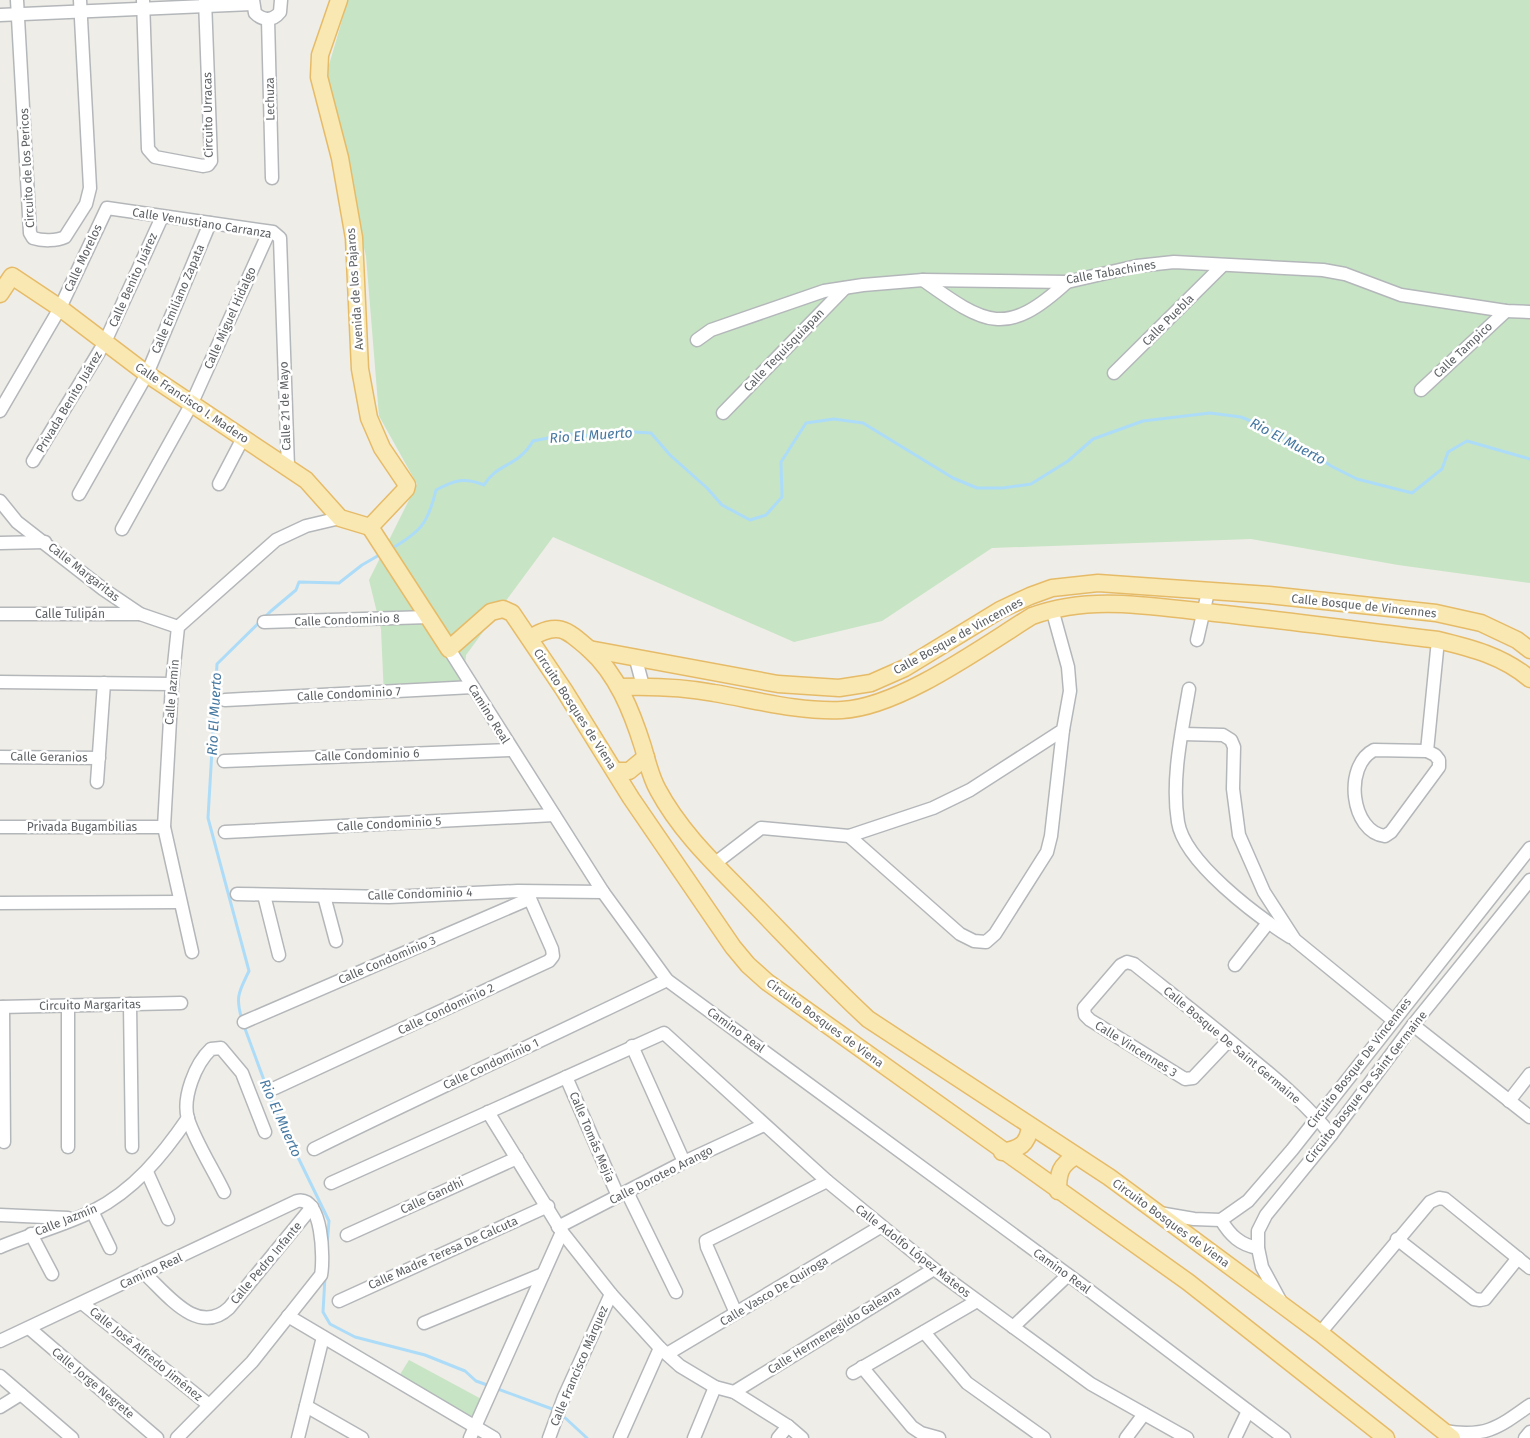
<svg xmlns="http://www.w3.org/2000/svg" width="1530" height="1438" font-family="'Fira Sans',sans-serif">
  <rect width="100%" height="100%" fill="#efede7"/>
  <g fill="#c7e4c5">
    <polygon points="348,0 1530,0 1530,583 1398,565 1251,539 992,548 882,621 794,642 553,537 466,655 463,693 384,697 381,629 369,580 417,484 379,416 366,256 324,82"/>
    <polygon points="409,1360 485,1401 474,1425 396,1381"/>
  </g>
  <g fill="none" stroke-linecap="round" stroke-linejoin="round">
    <g stroke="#addcf8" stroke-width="3">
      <path d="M391,549C420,532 428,524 436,490C455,480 464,477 484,485C497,463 518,467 533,441L568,434L594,436L617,431L651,433L670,455L707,488L722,505L750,520L766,515L782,497L781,462L806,423L834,419L863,423L953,478L977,488H1003L1031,484L1068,461L1093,439L1143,421L1210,413L1241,417L1268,428L1333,467L1357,479L1412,493L1442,469L1448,452L1467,441L1530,459"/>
      <path d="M242,1020C235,996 239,992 249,971L208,818L217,664L271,611L296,590L299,582L339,583L362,565L381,554"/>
      <polyline points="244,1026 275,1110 329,1221 327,1246"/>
      <polyline points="325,1277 323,1312 330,1324 355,1337 425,1355 465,1371 476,1381 490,1386"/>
      <polyline points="495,1388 555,1410"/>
      <polyline points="562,1415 587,1438"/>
    </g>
    <defs>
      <g id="minor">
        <path d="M17,0L30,233L33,238C42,241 57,241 65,237L86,204L90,188L80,0"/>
        <polyline points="143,0 148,149 155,157 203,166 208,165 211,161 205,0"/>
        <path d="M253,0L255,13C263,21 273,21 280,12L281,0"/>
        <polyline points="0,15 252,4"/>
        <polyline points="268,19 272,178"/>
        <path d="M923,280C986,325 1006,338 1067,282"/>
        <polyline points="697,340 711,330 824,291 863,285 923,280 1067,282 1137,266 1174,262 1323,270 1345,274 1401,295 1506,311 1530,312"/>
        <polyline points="1114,373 1222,266"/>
        <polyline points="1421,390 1506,311"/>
        <polyline points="0,411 60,308 107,208 273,232 280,238 288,467"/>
        <polyline points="723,413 845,288"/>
        <polyline points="33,461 105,342 162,217"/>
        <polyline points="219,484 243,438"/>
        <polyline points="79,494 147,374 210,223"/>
        <polyline points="0,501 17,522 103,589 140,614 178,627"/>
        <polyline points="122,529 191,405 269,232"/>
        <polyline points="0,543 45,542"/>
        <polyline points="0,614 140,614"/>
        <polyline points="264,622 429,617"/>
        <polyline points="1197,640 1208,592"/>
        <polyline points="449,649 603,892 667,980 1090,1291 1284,1438"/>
        <polyline points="635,656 643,686"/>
        <polyline points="0,682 172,684"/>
        <path d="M1189,689C1182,731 1171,779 1178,822C1184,862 1257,916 1290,937"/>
        <polyline points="225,700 473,687"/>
        <polyline points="1182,734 1223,735 1231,740 1234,747 1233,789 1239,835 1264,892 1295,940 1393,1020"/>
        <path d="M1374,750L1427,751L1435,755L1439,760V767L1391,832L1385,836C1351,832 1343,766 1374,750Z"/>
        <polyline points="1427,751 1438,640"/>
        <polyline points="0,757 99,758"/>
        <polyline points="224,761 511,750"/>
        <polyline points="97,782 104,683"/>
        <polyline points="0,827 164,827"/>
        <polyline points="225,832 554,815"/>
        <polyline points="849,836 960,934 974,941 986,942 995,934 1047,852 1051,836 1063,730"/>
        <polyline points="714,864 761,828 849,836 933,808 970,790 1063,730 1070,691 1068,667 1052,609"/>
        <polyline points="237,894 389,897 518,891 603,892"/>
        <polyline points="264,895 279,955"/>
        <polyline points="324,896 336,941"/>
        <polyline points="0,903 180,902"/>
        <polyline points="192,952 164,827 172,684 178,627 276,540 306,526 340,518"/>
        <polyline points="1235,965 1268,923"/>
        <polyline points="130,1004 132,1147"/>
        <polyline points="68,1006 68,1147"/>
        <polyline points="0,1007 181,1003"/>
        <polyline points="3,1007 4,1142"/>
        <polyline points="244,1022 529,899"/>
        <polyline points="1413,1025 1530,1117"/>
        <path d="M1229,1040L1193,1078L1185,1079L1090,1020L1085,1015L1084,1008L1121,965L1127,962L1134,964C1174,996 1214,1027 1253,1060C1281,1083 1309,1107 1331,1135"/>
        <polyline points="632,1046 684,1162"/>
        <polyline points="566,1077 618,1196"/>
        <polyline points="275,1088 549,961 553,956 552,949 527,892"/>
        <polyline points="1509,1101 1530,1074"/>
        <polyline points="488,1112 562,1232 611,1294 660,1348 680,1366 715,1387 734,1392 788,1426 802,1438"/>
        <path d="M314,1149C431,1091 550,1037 667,980"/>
        <polyline points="147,1172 168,1219"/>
        <polyline points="331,1183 664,1033 827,1181 934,1269 1091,1384 1187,1438"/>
        <path d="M224,1192C214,1171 195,1141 188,1119C182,1098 195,1064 211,1049L221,1048L242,1073L265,1132"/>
        <polyline points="627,1192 676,1292"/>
        <polyline points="92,1211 110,1248"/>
        <polyline points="1159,1213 1194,1219 1221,1220 1248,1201 1292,1150 1530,848"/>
        <polyline points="0,1215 68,1218"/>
        <path d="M1221,1220C1230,1235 1240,1245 1258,1248"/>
        <polyline points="558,1227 684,1162 764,1125"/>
        <polyline points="31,1234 52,1274"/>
        <polyline points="347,1235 517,1158"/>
        <polyline points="1397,1239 1474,1299 1480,1300 1485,1299 1518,1258"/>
        <path d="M0,1247C30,1234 63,1226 93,1211C134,1190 162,1156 188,1118"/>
        <path d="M145,1274C167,1294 198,1337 229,1308L312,1207"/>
        <polyline points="339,1301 548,1206"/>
        <polyline points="1281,1302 1262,1267 1258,1248 1258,1231 1266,1215 1331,1135 1413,1025 1530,880"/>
        <polyline points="82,1303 209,1405"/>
        <polyline points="736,1313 707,1247 706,1241 827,1181"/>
        <polyline points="288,1316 494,1438"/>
        <polyline points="424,1323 543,1274"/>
        <polyline points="1013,1327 1068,1275"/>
        <polyline points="29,1328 157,1438"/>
        <polyline points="924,1332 967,1383 1044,1438"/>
        <polyline points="1320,1333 1430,1202 1439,1198 1445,1199 1530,1268"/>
        <path d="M0,1341L297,1201C323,1195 324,1260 321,1275L252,1362L177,1438"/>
        <polyline points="667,1354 880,1227"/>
        <polyline points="862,1367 912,1427 921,1433 939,1438"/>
        <polyline points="853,1373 977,1301"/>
        <polyline points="0,1376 72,1438"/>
        <polyline points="734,1392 934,1269"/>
        <polyline points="306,1406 362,1438"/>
        <polyline points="0,1407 21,1394"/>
        <path d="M1444,1431C1485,1438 1498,1428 1530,1405"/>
        <polyline points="298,1438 323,1337"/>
        <polyline points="470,1438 562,1232"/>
        <polyline points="549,1438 564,1397 611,1294"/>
        <polyline points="620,1438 660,1348"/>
        <polyline points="694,1438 715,1387"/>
        <polyline points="778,1438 788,1426"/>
        <polyline points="1126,1438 1144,1414"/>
        <polyline points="1235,1438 1248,1411"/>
        <polyline points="1525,1438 1530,1432"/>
      </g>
      <g id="major">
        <polyline points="339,0 320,55 319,77 340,158 354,238 360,369 369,418 382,448 407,485 406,489 370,527 449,649 491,612 503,609 512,613 564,690 631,798 733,947 748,965 767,982 1188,1282 1386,1438"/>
        <polyline points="0,294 12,276 60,308 147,374 306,480 340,518 370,527"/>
        <path d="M530,638C558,622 565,628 589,649C617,674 632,712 643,747C647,761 651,778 658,790C681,833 717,866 750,900C789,940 827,981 868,1019L1109,1177L1320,1333L1452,1438"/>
        <polyline points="589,649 778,684 839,688 871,683 905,668 1000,610 1030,596 1052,588 1098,583 1269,595 1436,613 1481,623 1517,640 1530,650"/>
        <path d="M619,687C650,686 683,687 714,693C756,700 798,712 842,710C900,707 982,647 1032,616C1092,594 1153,607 1215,613C1290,621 1364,631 1438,640C1471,648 1503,656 1530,679"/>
        <polyline points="615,771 629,771 646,757"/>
        <path d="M1002,1152C1019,1149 1028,1145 1030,1126"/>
        <path d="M1058,1191C1058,1173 1060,1165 1076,1156"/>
      </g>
    </defs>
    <use href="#minor" stroke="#b4b7ba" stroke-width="15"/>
    <use href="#major" stroke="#e6bb68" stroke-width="19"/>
    <use href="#minor" stroke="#fff" stroke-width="12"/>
    <use href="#major" stroke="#f9e8b2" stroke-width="16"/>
  </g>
  <g text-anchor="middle" stroke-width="5" stroke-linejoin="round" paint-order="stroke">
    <g font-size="12" fill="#5e6265" stroke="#fff">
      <text transform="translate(270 99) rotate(-91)" y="4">Lechuza</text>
      <text transform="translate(208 115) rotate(-91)" y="4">Circuito Urracas</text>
      <text transform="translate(27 168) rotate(-93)" y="4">Circuito de los Pericos</text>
      <text transform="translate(202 223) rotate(9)" y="4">Calle Venustiano Carranza</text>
      <text transform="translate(83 258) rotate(-65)" y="4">Calle Morelos</text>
      <text transform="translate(1111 272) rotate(-10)" y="4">Calle Tabachines</text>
      <text transform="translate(133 280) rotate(-66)" y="4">Calle Benito Juárez</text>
      <text transform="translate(355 289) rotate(-94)" y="4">Avenida de los Pajaros</text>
      <text transform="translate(178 299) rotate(-67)" y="4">Calle Emiliano Zapata</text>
      <text transform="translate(230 318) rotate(-66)" y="4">Calle Miguel Hidalgo</text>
      <text transform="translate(1168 320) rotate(-45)" y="4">Calle Puebla</text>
      <text transform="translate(784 350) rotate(-46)" y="4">Calle Tequisquiapan</text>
      <text transform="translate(1463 350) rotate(-43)" y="4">Calle Tampico</text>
      <text transform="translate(69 402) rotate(-59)" y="4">Privada Benito Juárez</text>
      <text transform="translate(192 403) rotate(34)" y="4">Calle Francisco I. Madero</text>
      <text transform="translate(285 406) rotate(-92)" y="4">Calle 21 de Mayo</text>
      <text transform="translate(84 572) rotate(38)" y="4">Calle Margaritas</text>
      <text transform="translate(1364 606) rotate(6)" y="4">Calle Bosque de Vincennes</text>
      <text x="70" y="618">Calle Tulipán</text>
      <text transform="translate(347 620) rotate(-2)" y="4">Calle Condominio 8</text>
      <text transform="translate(958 636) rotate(-29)" y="4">Calle Bosque de Vincennes</text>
      <text transform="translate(172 692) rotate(-85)" y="4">Calle Jazmín</text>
      <text transform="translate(349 694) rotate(-3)" y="4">Calle Condominio 7</text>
      <text transform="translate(575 709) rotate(57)" y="4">Circuito Bosques de Viena</text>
      <text transform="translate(489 714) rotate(58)" y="4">Camino Real</text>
      <text transform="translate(367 755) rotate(-2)" y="4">Calle Condominio 6</text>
      <text transform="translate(49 757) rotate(1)" y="4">Calle Geranios</text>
      <text transform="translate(389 824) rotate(-3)" y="4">Calle Condominio 5</text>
      <text x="82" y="831">Privada Bugambilias</text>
      <text transform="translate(420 894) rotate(-2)" y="4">Calle Condominio 4</text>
      <text transform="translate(387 960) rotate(-23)" y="4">Calle Condominio 3</text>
      <text transform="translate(90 1005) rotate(-1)" y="4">Circuito Margaritas</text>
      <text transform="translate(446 1009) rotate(-25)" y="4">Calle Condominio 2</text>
      <text transform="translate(825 1023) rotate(36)" y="4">Circuito Bosques de Viena</text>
      <text transform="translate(736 1030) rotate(36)" y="4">Camino Real</text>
      <text transform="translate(1232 1045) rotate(40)" y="4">Calle Bosque De Saint Germaine</text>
      <text transform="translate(1136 1049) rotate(32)" y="4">Calle Vincennes 3</text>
      <text transform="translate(1359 1063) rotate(-52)" y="4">Circuito Bosque De Vincennes</text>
      <text transform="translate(491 1064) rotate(-25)" y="4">Calle Condominio 1</text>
      <text transform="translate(1366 1087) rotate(-52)" y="4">Circuito Bosque De Saint Germaine</text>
      <text transform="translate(592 1137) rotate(67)" y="4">Calle Tomás Mejía</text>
      <text transform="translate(661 1175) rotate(-27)" y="4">Calle Doroteo Arango</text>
      <text transform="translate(432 1196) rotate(-25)" y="4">Calle Gandhi</text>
      <text transform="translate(66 1220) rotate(-22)" y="4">Calle Jazmín</text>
      <text transform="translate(1171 1223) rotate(36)" y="4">Circuito Bosques de Viena</text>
      <text transform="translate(913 1251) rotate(38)" y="4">Calle Adolfo López Mateos</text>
      <text transform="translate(443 1253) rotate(-24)" y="4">Calle Madre Teresa De Calcuta</text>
      <text transform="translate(266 1263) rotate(-50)" y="4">Calle Pedro Infante</text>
      <text transform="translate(151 1271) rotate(-25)" y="4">Camino Real</text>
      <text transform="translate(1062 1271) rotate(36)" y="4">Camino Real</text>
      <text transform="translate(774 1291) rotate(-31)" y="4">Calle Vasco De Quiroga</text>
      <text transform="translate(834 1330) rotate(-32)" y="4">Calle Hermenegildo Galeana</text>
      <text transform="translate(146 1354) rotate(39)" y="4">Calle José Alfredo Jiménez</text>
      <text transform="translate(579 1366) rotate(-67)" y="4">Calle Francisco Márquez</text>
      <text transform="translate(93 1383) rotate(40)" y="4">Calle Jorge Negrete</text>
    </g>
    <g font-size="14" font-style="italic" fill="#4779a2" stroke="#fff">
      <text transform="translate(591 435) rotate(-4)" y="5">Rio El Muerto</text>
      <text transform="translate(1288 441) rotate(28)" y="5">Rio El Muerto</text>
      <text transform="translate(214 714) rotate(-87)" y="5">Rio El Muerto</text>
      <text transform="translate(281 1118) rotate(66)" y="5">Rio El Muerto</text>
    </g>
  </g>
</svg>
